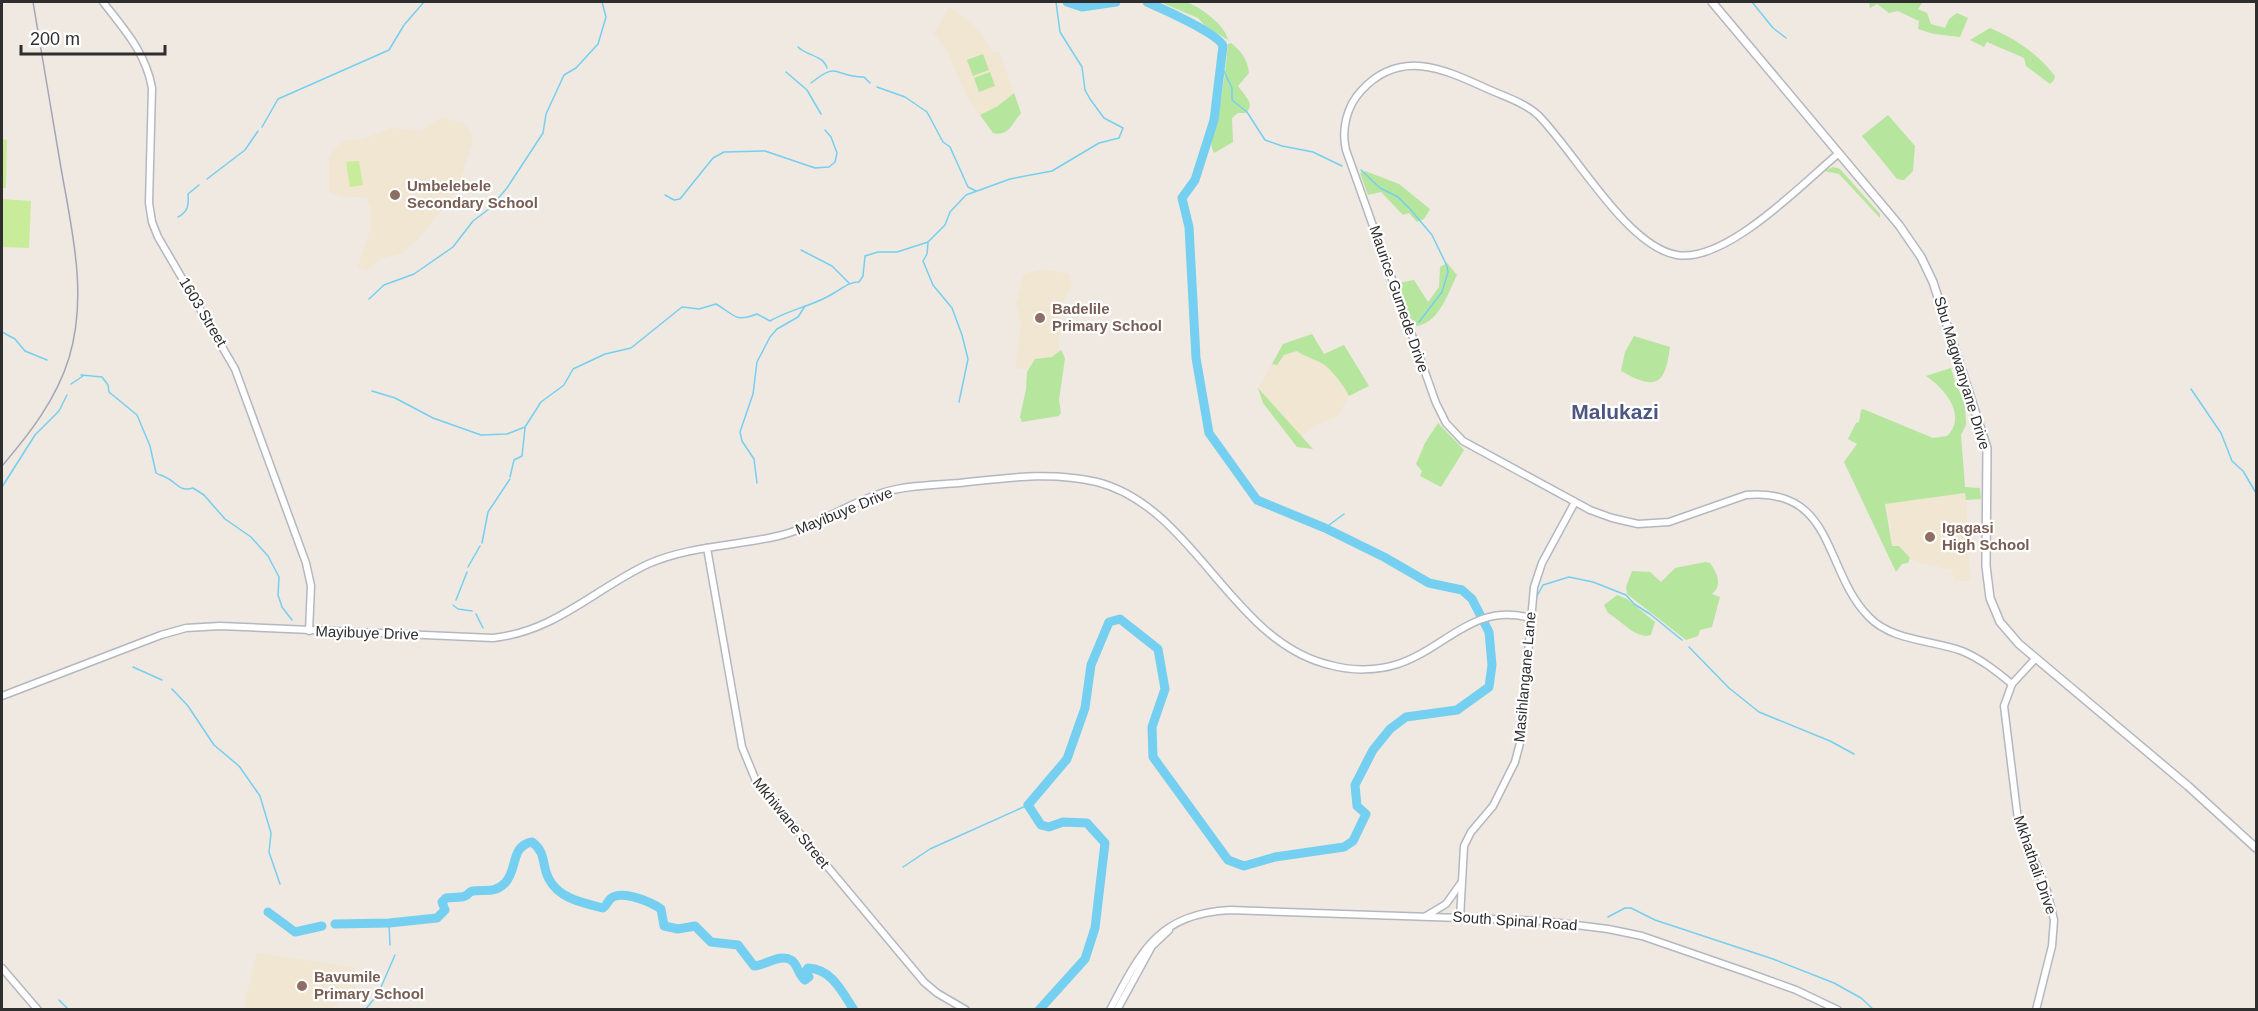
<svg xmlns="http://www.w3.org/2000/svg" width="2258" height="1011" font-family="Helvetica,sans-serif">
  <rect width="100%" height="100%" fill="#efe9e1"/>
  <g fill="#f0e6d1">
    <polygon points="950,7 979,30 992,52 999,51 1014,93 998,106 980,115 967,96 947,50 934,33"/>
    <polygon points="442,117 467,125 473,140 458,188 420,237 402,253 379,259 366,271 358,266 371,228 370,206 367,197 346,197 329,192 329,156 344,141 363,139 392,128 421,131"/>
    <polygon points="1044,269 1069,274 1072,284 1060,308 1058,367 1015,369 1021,324 1016,304 1024,274"/>
    <polygon points="1312,334 1324,354 1344,345 1369,386 1349,396 1337,417 1314,425 1301,436 1258,388 1283,344"/>
    <polygon points="1966,493 1970,581 1955,581 1952,570 1913,561 1899,547 1892,546 1891,527 1885,504"/>
    <polygon points="257,953 353,967 357,975 354,998 341,1000 332,1009 247,1009 244,1006"/>
  </g>
  <g fill="#b6e59e">
    <path d="M1160,2C1168,1 1178,0 1185,2C1199,5 1226,26 1228,40L1205,26L1198,18Z"/>
    <polygon points="1869,2 1923,2 1918,9 1927,13 1931,24 1945,28 1949,19 1957,13 1968,18 1960,37 1934,34 1918,29 1919,21 1898,11 1889,13 1877,4 1870,8"/>
    <path d="M1990,28C2016,39 2037,53 2055,76L2054,80L2050,84L2026,66L2024,58L1987,42L1984,47L1970,40Z"/>
    <path d="M1231,43C1241,51 1248,60 1249,73L1238,86C1244,96 1256,103 1246,113H1238L1232,118L1233,142L1214,153C1207,139 1216,125 1219,111C1223,89 1226,66 1228,44Z"/>
    <polygon points="983,54 989,70 973,76 967,60"/>
    <polygon points="990,72 995,86 979,92 974,78"/>
    <path d="M1014,93L1021,113C1012,123 1009,137 993,133L980,115L998,106Z"/>
    <polygon points="1888,115 1915,146 1913,171 1904,180 1897,179 1862,136"/>
    <polygon points="1833,167 1840,169 1880,214 1880,218 1839,174 1824,171"/>
    <polygon points="1365,171 1399,184 1430,209 1424,219 1417,222 1409,213 1403,215 1381,192 1368,195 1360,173"/>
    <path d="M1447,263L1457,275C1448,293 1438,326 1414,326L1398,283L1414,280L1428,302L1439,287L1440,267Z"/>
    <path d="M1312,334L1324,354L1344,345L1369,386L1349,396C1345,387 1334,373 1326,366C1321,361 1305,357 1297,351L1284,355L1277,365L1272,364L1283,344Z"/>
    <path d="M1634,336L1670,347C1665,385 1656,391 1621,371L1625,352Z"/>
    <polygon points="1061,350 1065,358 1059,400 1061,413 1059,416 1022,422 1020,417 1026,389 1027,372 1035,359 1052,357"/>
    <path d="M1951,368L1956,385L1965,402L1966,425L1961,435L1965,487L1980,488L1981,499L1966,500L1965,493L1885,504L1892,546H1899L1910,558L1908,563L1902,564L1896,572L1844,462L1857,444L1848,439L1856,423L1859,422L1861,410L1863,409L1933,438L1947,436C1968,415 1944,388 1926,376Z"/>
    <polygon points="1258,388 1313,449 1297,447 1263,403"/>
    <polygon points="1438,423 1464,450 1441,487 1420,476 1422,471 1416,464 1425,443"/>
    <path d="M1705,562L1710,563C1717,573 1723,585 1712,594L1720,597L1712,627L1700,630L1698,636L1686,640L1627,594L1626,587L1632,571L1650,572L1661,582L1675,568Z"/>
    <path d="M1617,595L1627,599L1655,622L1651,635C1636,640 1621,620 1608,613L1604,605Z"/>
  </g>
  <g fill="#c9ec9a">
    <polygon points="2,139 7,140 6,188 2,188"/>
    <polygon points="359,161 363,185 350,187 346,162"/>
    <polygon points="2,199 31,201 29,248 2,247"/>
  </g>
  <g fill="none" stroke-linecap="round" stroke-linejoin="round">
    <g stroke="#75cff0" stroke-width="1.5">
      <polyline points="1752,2 1773,28 1786,38"/>
      <path d="M798,47C807,56 823,55 827,68"/>
      <polyline points="1220,63 1232,88 1232,100 1247,112 1265,140 1282,146 1313,152 1342,166"/>
      <polyline points="786,72 807,90 821,114"/>
      <path d="M811,83C840,60 833,77 864,77L870,83"/>
      <polyline points="877,87 905,97 927,112 943,142 950,147 968,187 976,191"/>
      <polyline points="262,127 278,99 389,50 404,25 424,2"/>
      <polyline points="1361,170 1380,188 1398,197 1410,209 1432,235 1447,266 1448,272 1442,292 1419,322"/>
      <polyline points="207,179 245,150 258,131"/>
      <polyline points="665,195 674,200 680,199 713,158 724,152 765,151 815,168 829,167 835,162 837,153 831,137 825,130"/>
      <path d="M178,217C188,212 189,205 188,194L199,185"/>
      <polyline points="928,243 927,254 923,261 933,285 952,308 962,335 968,359 959,402"/>
      <polyline points="801,250 832,266 849,283"/>
      <polyline points="369,299 384,285 414,274 453,247 473,221 489,209 507,188 543,133 546,114 564,75 576,68 598,44 606,17 602,2"/>
      <polyline points="2,332 15,339 25,351 47,360"/>
      <path d="M81,375L102,377L108,385L109,392L137,415L150,446L156,473C159,475 162,475 165,477C178,482 177,492 193,488L204,495L225,519L251,537L268,556L279,577L278,595L282,607L292,620"/>
      <polyline points="71,384 83,376"/>
      <polyline points="2191,389 2221,433 2232,461 2243,471 2256,493"/>
      <path d="M372,391L395,398L433,418L481,435L507,434L525,427L541,402L564,385L573,369L605,354L631,348L682,307L699,309L716,304C734,314 734,323 757,314L770,321C790,309 814,306 834,293C843,288 849,282 859,282L863,276L865,256L878,252H897L928,242L945,225L950,212L966,195L1010,179L1052,171L1099,143L1119,138L1123,128L1104,118L1090,99L1085,90L1082,67L1060,32L1056,2"/>
      <polyline points="510,477 514,460 522,456 525,428"/>
      <polyline points="757,483 754,459 742,441 740,432 753,394 757,362 770,337 777,329 798,317 805,306"/>
      <polyline points="2,487 35,435 59,411 67,395"/>
      <polyline points="1325,528 1344,514"/>
      <polyline points="482,543 488,512 510,479"/>
      <polyline points="468,567 480,546"/>
      <polyline points="1537,596 1543,585 1569,577 1593,582 1626,595 1634,604 1650,614 1682,640"/>
      <polyline points="456,600 467,572"/>
      <polyline points="453,605 458,609 472,611"/>
      <polyline points="476,614 483,628"/>
      <polyline points="1689,647 1729,688 1759,712 1830,741 1854,754"/>
      <polyline points="133,667 162,680"/>
      <polyline points="172,689 188,706 214,745 239,766 260,796 271,833 269,852 280,884"/>
      <polyline points="903,867 930,849 1028,805"/>
      <polyline points="1608,917 1625,908 1631,908 1655,920 1773,959 1834,983 1861,998 1874,1010"/>
      <polyline points="389,923 390,945"/>
      <polyline points="59,1000 69,1010"/>
      <polyline points="365,1010 378,994 395,955"/>
    </g>
    <g stroke="#75cff0" stroke-width="9">
      <polyline points="1067,2 1082,7 1116,2"/>
      <polyline points="268,912 295,932 322,926"/>
      <path d="M335,924L389,923L437,918L445,910L442,902L446,898C452,897 460,898 465,896C470,894 468,892 473,891C485,889 494,894 505,883C518,870 510,846 532,842C547,853 541,865 549,879C559,899 584,903 603,908C608,905 607,900 613,897C625,891 651,902 661,909L664,926L678,929L695,926L711,942L738,945L754,966C764,966 781,953 791,960C798,964 798,975 805,980L809,977L806,971L808,968C832,969 842,992 854,1010"/>
      <path d="M1039,1010L1085,959L1095,928L1105,843L1087,823L1063,822L1049,827L1041,825L1028,805L1067,759L1085,708L1091,665L1109,622L1120,619L1158,649L1165,689L1152,727L1153,757L1228,860L1244,866L1275,857L1344,847L1353,841L1366,814L1357,806L1355,785L1373,750L1390,729L1406,717L1457,710L1489,687L1492,665L1489,632L1472,599L1462,590L1429,583L1384,557L1325,528L1257,500L1209,433L1196,358L1189,227L1182,198L1195,180L1214,120L1223,46C1219,34 1161,8 1147,2"/>
    </g>
    <defs>
      <g id="tertiary">
        <path d="M103,2C124,29 146,53 152,88L149,203L152,222L158,237L235,369L306,563L311,586L309,631"/>
        <path d="M1839,153C1801,185 1726,263 1677,255C1627,247 1575,152 1538,115C1525,103 1506,97 1490,90C1446,70 1401,47 1361,91C1347,106 1341,129 1346,150L1436,403L1446,423L1463,441L1590,510L1612,518L1638,524L1669,522L1746,495C1836,487 1823,571 1869,617C1892,641 1932,640 1962,651C1981,659 1996,671 2012,684"/>
        <polyline points="707,548 742,747 756,781 924,982 937,993 966,1010"/>
        <polyline points="2035,659 2012,684 2004,706 2018,820 2047,891 2054,920 2052,946 2036,1010"/>
        <path d="M2,696L161,635L186,628L220,626L493,638C556,631 593,590 648,564C689,546 735,546 778,536C816,527 847,503 885,492C908,485 935,485 959,483C1006,478 1050,471 1097,482C1195,507 1231,642 1330,665C1351,671 1377,671 1398,664C1446,648 1474,602 1530,618"/>
        <polyline points="1426,916 1446,904 1461,883"/>
        <polyline points="1460,918 1464,846 1471,832 1493,806 1515,762 1520,743 1534,587 1542,563 1575,502"/>
        <polyline points="2,968 38,1010"/>
        <path d="M1110,1010C1141,951 1158,914 1230,910L1544,921L1608,929L1642,936L1749,973L1796,990L1838,1010"/>
        <polyline points="1117,1010 1152,946 1169,930"/>
      </g>
      <polyline id="secondary" points="1712,2 1899,225 1921,257 1933,282 1987,448 1986,566 1990,598 2000,622 2019,644 2188,786 2256,848"/>
    </defs>
    <use href="#tertiary" stroke="#b4b7c1" stroke-width="9"/>
    <use href="#secondary" stroke="#b4b7c1" stroke-width="10"/>
    <use href="#tertiary" stroke="#fff" stroke-width="6"/>
    <use href="#secondary" stroke="#fff" stroke-width="7"/>
    <path stroke="#a3a6b8" stroke-width="1.5" d="M2,466C30,433 56,400 69,358C88,295 72,231 61,168C52,113 42,57 33,2"/>
  </g>
  <g fill="#8d6e63" stroke="#fff" stroke-width="2">
    <circle cx="395" cy="195" r="6"/>
    <circle cx="1040" cy="318" r="6"/>
    <circle cx="1930" cy="537" r="6"/>
    <circle cx="302" cy="986" r="6"/>
  </g>
  <g text-anchor="middle" stroke-width="4.5" stroke-linejoin="round" paint-order="stroke">
    <g font-size="15" font-weight="bold" fill="#785e54" stroke="#fff" text-anchor="start">
      <text x="407" y="191">Umbelebele<tspan x="407" dy="17">Secondary School</tspan></text>
      <text x="1052" y="314">Badelile<tspan x="1052" dy="17">Primary School</tspan></text>
      <text x="1942" y="533">Igagasi<tspan x="1942" dy="17">High School</tspan></text>
      <text x="314" y="982">Bavumile<tspan x="314" dy="17">Primary School</tspan></text>
    </g>
    <g font-size="15" fill="#2e2e2e" stroke="#fff">
      <text transform="translate(1399 299) rotate(71)" y="5">Maurice Gumede Drive</text>
      <text transform="translate(203 312) rotate(59)" y="5">1603 Street</text>
      <text transform="translate(1962 373) rotate(73)" y="5">Sbu Magwanyane Drive</text>
      <text transform="translate(844 511) rotate(-22)" y="5">Mayibuye Drive</text>
      <text transform="translate(367 633) rotate(2)" y="5">Mayibuye Drive</text>
      <text transform="translate(1525 677) rotate(-85)" y="5">Masihlangane Lane</text>
      <text transform="translate(791 823) rotate(51)" y="5">Mkhiwane Street</text>
      <text transform="translate(2035 865) rotate(71)" y="5">Mkhathali Drive</text>
      <text transform="translate(1515 921) rotate(4)" y="5">South Spinal Road</text>
    </g>
    <g font-size="21" font-weight="bold" fill="#4d5680" stroke="#fff">
      <text x="1615" y="419">Malukazi</text>
    </g>
  </g>
  <rect width="2258" height="1011" fill="none" stroke="#2e2e2e" stroke-width="6"/>
  <path d="M21 45v9h144v-9" fill="none" stroke="#2e2e2e" stroke-width="3"/>
  <text x="30" y="45" font-size="18" fill="#2e2e2e" stroke="#ffffff" stroke-width="4.5" paint-order="stroke">200 m</text>
</svg>
